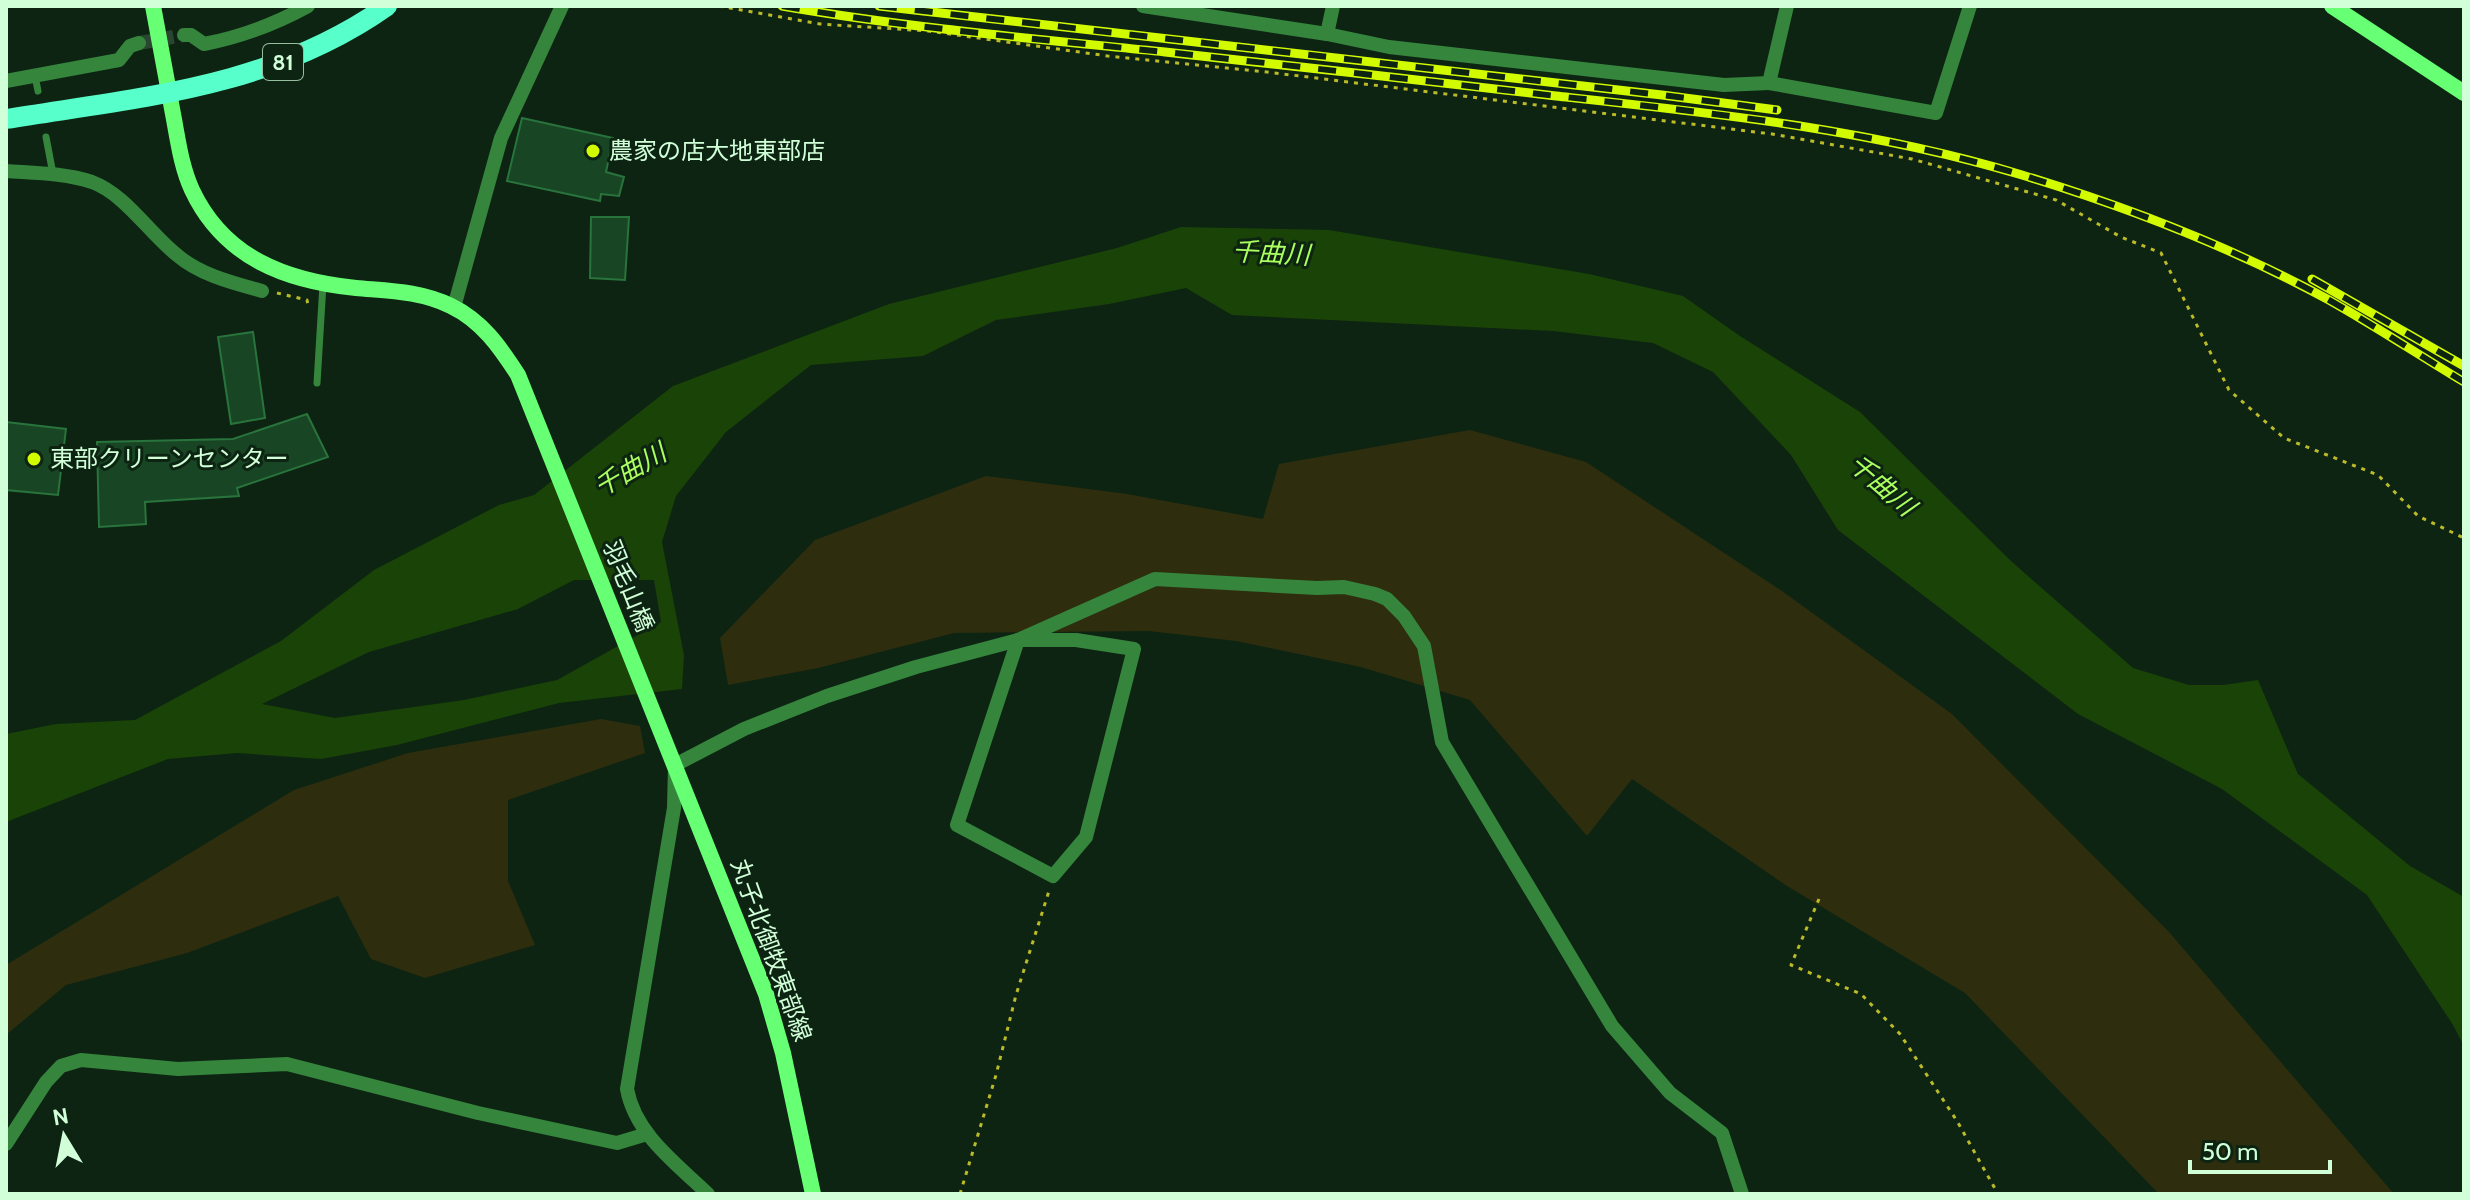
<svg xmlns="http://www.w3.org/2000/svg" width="2470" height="1200" font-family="Cabin,'Noto Sans JP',sans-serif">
  <rect width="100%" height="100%" fill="#0d2412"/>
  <g fill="#2e2e0f">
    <polygon points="1470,430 1586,462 1782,591 1952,714 2169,932 2394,1194 2159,1194 1965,993 1787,886 1632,779 1587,836 1470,700 1361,667 1236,641 1149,631 954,633 818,668 728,685 720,638 815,540 986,476 1127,494 1263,519 1279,464"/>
    <polygon points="601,719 640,726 645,753 508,800 508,881 535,945 425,978 371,959 338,896 187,953 66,985 6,1035 6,965 294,790 408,753"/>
  </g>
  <path fill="#194307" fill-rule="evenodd" d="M1181,227L1329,230L1589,274L1683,296L1740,336L1860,412L2011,561L2133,668L2189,685H2223L2258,680L2298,774L2410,866L2464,897V1046L2453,1025L2367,895L2222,789L2078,714L1838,530L1791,455L1713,372L1653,343L1553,331L1232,315L1186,288L1109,304L996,320L923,356L811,365L726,432L676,496L662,542L684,655L682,689L559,703L397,745L321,759L237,753L168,759L6,822V734L56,724L135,720L281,641L374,570L499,505L534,495L673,386L889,304L1117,248ZM574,580H654L661,622L557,680L464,700L335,718L262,704L369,652L518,609Z"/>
  <g fill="#184624" stroke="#29733c" stroke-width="2">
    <polygon points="522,118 613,138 606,172 624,177 619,196 601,194 600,201 507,181"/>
    <polygon points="591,217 629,217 625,280 590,278"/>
    <polygon points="253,332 265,418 231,424 218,337"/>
    <polygon points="307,414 328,457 237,488 239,496 145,502 146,524 99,527 97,442 233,439"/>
    <polygon points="6,422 66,429 58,495 6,490"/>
  </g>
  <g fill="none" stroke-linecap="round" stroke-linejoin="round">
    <polyline stroke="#2a4530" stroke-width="14" stroke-dasharray="14 7" stroke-linecap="butt" points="139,43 184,35"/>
    <g stroke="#bbba28" stroke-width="3" stroke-dasharray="4 6" stroke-linecap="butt">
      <polyline points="719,6 820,24 928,31 1108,56 1267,72 1772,134 1912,159 2056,200 2121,237 2161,253 2229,390 2284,438 2378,475 2418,516 2464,538"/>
      <polyline points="277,293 307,300 308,305"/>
      <polyline points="1819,899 1791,965 1861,994 1900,1034 1957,1121 1998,1194"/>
      <polyline points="960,1194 996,1075 1016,995 1049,891"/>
    </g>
    <g stroke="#35853d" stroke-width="7">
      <polyline points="35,76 38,91"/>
      <polyline points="46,137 53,174"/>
      <polyline points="317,383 323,284"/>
    </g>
    <g stroke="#35853d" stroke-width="14">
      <polyline points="1143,6 1327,34 1389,47 1724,85 1769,83"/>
      <polyline points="1787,6 1769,83 1936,113 1970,6"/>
      <polyline points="1327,34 1333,6"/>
      <path d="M184,35H191L204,44C241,37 275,24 308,6"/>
      <polyline points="6,81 119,60 130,46 139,43"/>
      <path d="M6,171C34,173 65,173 92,182C125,194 150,234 177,255C200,275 233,283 262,291"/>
      <polyline points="454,307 501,138 562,6"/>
      <polygon points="1018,640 1076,640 1134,649 1086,837 1053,876 957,825"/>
      <polyline points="6,1144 46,1082 61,1066 81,1060 178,1069 287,1064 478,1113 617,1143 647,1134"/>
      <path d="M708,1194C677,1164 635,1134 627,1089L674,808L675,765L744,729L827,696L916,667L1018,640L1155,579L1317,588L1344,587L1375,594L1387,599L1404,616L1424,646L1442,742L1612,1026L1670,1093L1722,1133L1742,1194"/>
    </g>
    <g stroke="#67ff73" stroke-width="16">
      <path d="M153,6C160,42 166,78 173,114C178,140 181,166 192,190C224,258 286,281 356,288C389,291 420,291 451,306C482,321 500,347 518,375L766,994L783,1053L813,1194"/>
      <polyline points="2332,6 2464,93"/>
    </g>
    <path stroke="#57ffca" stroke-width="20" d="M6,119C141,97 271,88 387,6"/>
    <defs>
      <g id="rail">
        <path d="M782,6C909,28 1037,39 1165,52C1295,66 1426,81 1556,96C1713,113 1870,129 2022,175C2127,207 2232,247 2329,300C2375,326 2419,355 2464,382"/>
        <polyline points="879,6 1662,95 1777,110"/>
        <polyline points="2312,279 2464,366"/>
      </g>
    </defs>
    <use href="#rail" stroke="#d3fb00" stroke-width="9"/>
    <use href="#rail" stroke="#0d2412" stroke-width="6" stroke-dasharray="18" stroke-linecap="butt"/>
  </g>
  <g fill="#d3fb00" stroke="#0d2412" stroke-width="3">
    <circle cx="593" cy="151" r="8"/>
    <circle cx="34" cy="459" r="8"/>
  </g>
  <g text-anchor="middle" stroke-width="6" stroke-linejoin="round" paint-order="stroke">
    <rect fill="#0d2412" stroke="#96bd9d" stroke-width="2" x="263" y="44" width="40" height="36" rx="6"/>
    <g font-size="22" font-weight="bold" fill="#d0ffd8">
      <text x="283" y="70">81</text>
    </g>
    <g font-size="24" fill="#d0ffd8" stroke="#0d2412" text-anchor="start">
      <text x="609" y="159">農家の店大地東部店</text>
      <text x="50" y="467">東部クリーンセンター</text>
    </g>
    <g font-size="24" fill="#d0ffd8" stroke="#0d2412">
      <text transform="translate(628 586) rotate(68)" y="8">羽毛山橋</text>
      <text transform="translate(771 950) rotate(70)" y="8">丸子北御牧東部線</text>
    </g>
    <g font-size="26" font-style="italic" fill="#abff5e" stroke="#0d2412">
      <text transform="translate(1271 253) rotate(3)" y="9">千曲川</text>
      <text transform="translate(630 470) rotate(-30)" y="9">千曲川</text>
      <text transform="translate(1882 485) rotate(41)" y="9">千曲川</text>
    </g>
  </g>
  <rect width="2470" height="1200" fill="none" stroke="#d0ffd8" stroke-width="16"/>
  <g transform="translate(64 1136) rotate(350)" stroke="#0d2412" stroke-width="6" paint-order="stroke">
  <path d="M0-6L14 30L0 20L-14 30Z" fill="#d0ffd8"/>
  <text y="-12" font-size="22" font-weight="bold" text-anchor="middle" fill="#d0ffd8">N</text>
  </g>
  <path d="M2190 1160v12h140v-12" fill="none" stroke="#d0ffd8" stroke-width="4"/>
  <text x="2202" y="1160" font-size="24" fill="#d0ffd8" stroke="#0d2412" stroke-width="6" paint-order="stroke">50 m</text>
</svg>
